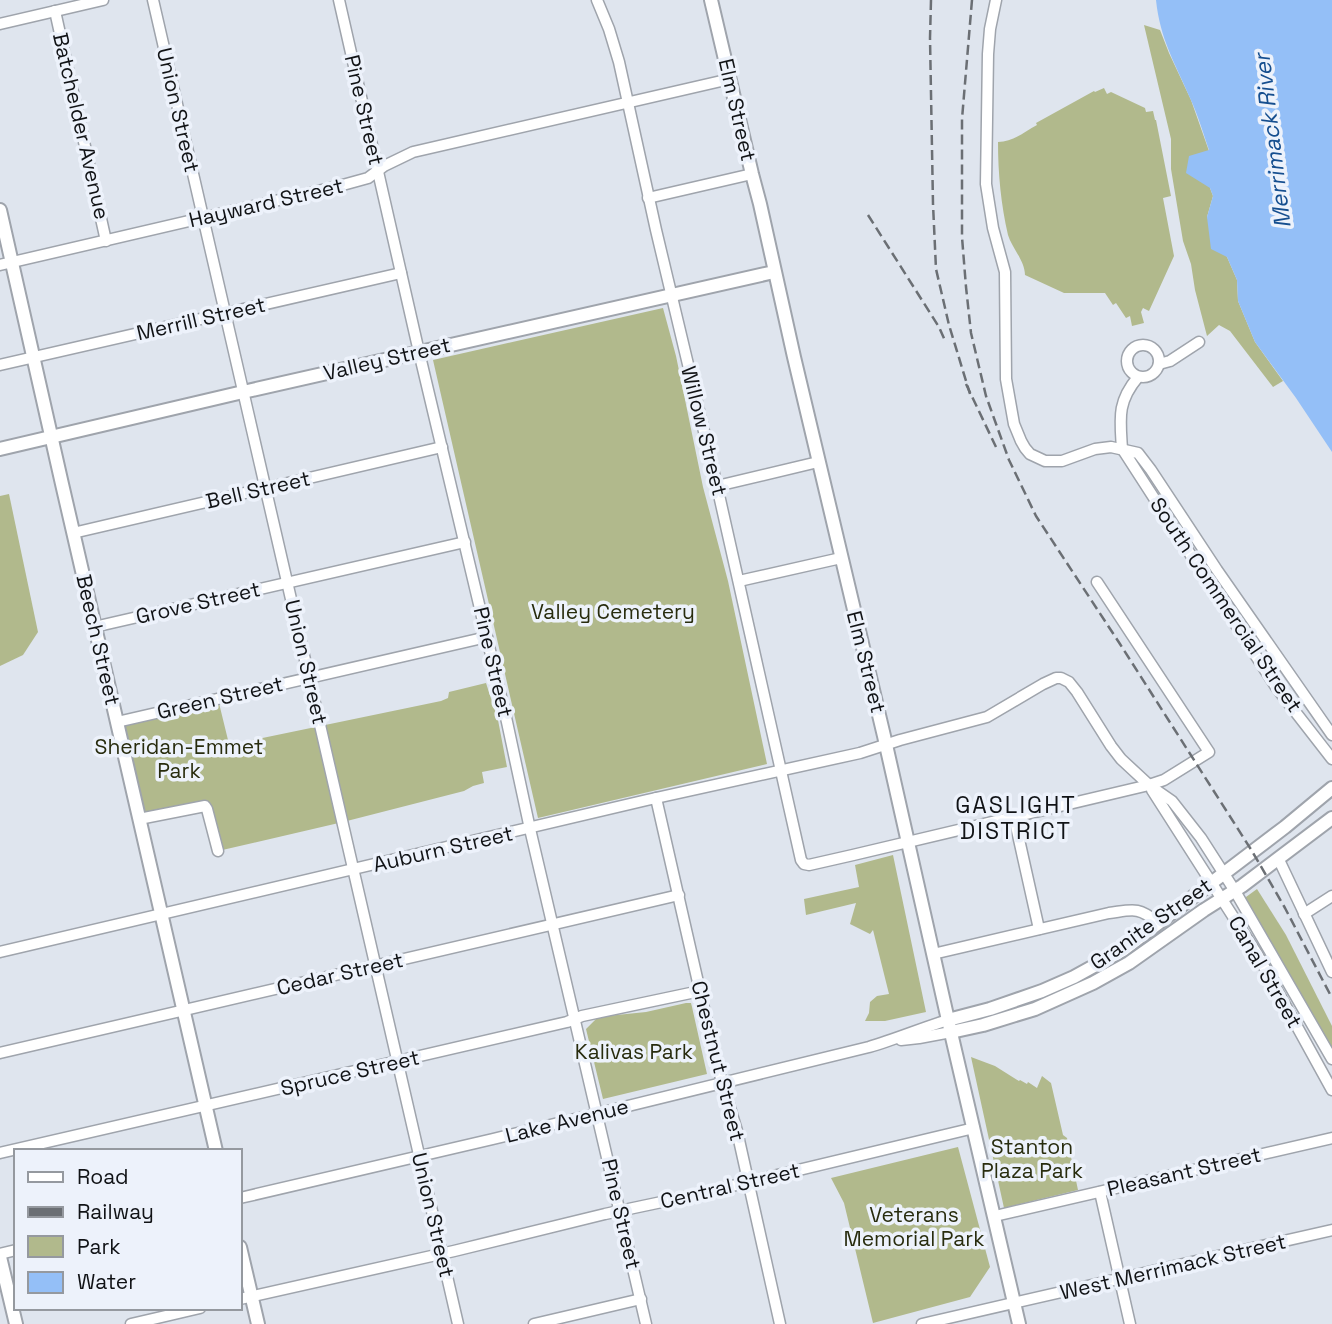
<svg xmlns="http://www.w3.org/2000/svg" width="1332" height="1324" font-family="'Space Grotesk',sans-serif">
  <rect width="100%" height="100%" fill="#dfe5ee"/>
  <g fill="#b1b98c">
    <polygon points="1144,25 1160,30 1169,53 1191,100 1209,151 1210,188 1213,196 1207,217 1227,257 1237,280 1238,301 1255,342 1283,381 1273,387 1230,331 1219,325 1207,336 1195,290 1191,264 1183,241 1171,169 1171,139"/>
    <path d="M1104,88L1107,94L1111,92L1145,108L1146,112L1153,111L1155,120H1156L1171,196L1163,198L1174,256L1149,311L1143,308L1141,312L1144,323L1132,326L1130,316L1126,318L1116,303L1113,305L1105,293H1064L1025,275C1025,261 1012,248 1008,235C1001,204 998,174 998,142C1013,142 1024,132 1037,125L1036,123L1094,91L1095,92Z"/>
    <polygon points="663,308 676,356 703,487 728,581 767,764 538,818 433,360"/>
    <polygon points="9,494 38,632 23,655 0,666 0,496"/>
    <polygon points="486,683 498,720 507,767 482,772 484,783 473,786 464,791 343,822 218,851 207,809 139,819 117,722 218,699 228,740 231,743 238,743 441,701 448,698 449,692"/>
    <polygon points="893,855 926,1012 885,1021 865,1021 869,1013 870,1002 877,996 889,994 873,930 870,934 850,924 856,903 806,915 804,899 859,887 855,865"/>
    <polygon points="1257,889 1286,935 1332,1026 1332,1050 1246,901 1246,897"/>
    <polygon points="686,1003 691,1003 692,1007 707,1074 603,1099 586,1029 596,1019 607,1016 646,1012"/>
    <polygon points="971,1057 995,1066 1019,1081 1020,1080 1027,1084 1028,1082 1037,1088 1042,1076 1051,1083 1063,1135 1067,1138 1078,1190 1004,1208"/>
    <polygon points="958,1147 990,1267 970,1297 873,1323 844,1203 831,1178"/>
  </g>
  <path fill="#94bff7" d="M1156,0H1332V452L1296,398L1255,342L1238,301L1237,280L1227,257L1211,249L1207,217L1213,196L1210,188L1186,173L1189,156L1209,150C1203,133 1198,115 1190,98C1175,63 1160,39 1156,0Z"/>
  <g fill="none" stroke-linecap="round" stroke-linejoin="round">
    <defs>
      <g id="minor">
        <polyline points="153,0 458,1324"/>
        <polyline points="339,0 419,352 507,722 530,829 646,1324"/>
        <polyline points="597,0 609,29 619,62 656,230 717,486 801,860 804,864 809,865 853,855 1149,785 1164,780 1209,752 1097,582"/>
        <polyline points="996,0 990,29 988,54 986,184 993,228 1005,272 1006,379 1014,424 1021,441 1025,448 1030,454 1045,461 1062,461 1095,449 1111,447 1138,453 1151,470 1217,570 1332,735"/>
        <polyline points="55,11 106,241"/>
        <polyline points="0,24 103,0"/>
        <polyline points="648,198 752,174"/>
        <polyline points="0,265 339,186 368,178 384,166 413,152 730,79"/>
        <circle cx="1143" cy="361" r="16"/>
        <polyline points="1159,364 1170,361 1199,342"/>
        <polyline points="0,365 401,273"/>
        <path d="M1122,449C1120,418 1117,402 1138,377"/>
        <polyline points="1123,450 1276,687 1332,759"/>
        <polyline points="717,486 818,462"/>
        <polyline points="73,533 442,447"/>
        <polyline points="739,581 841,558"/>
        <polyline points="94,627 465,542"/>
        <polyline points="117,722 487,637"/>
        <polyline points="1152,790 1257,954 1332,1090"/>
        <polyline points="656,798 705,1013 718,1068 737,1131 780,1324"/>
        <polyline points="1014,817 1039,929"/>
        <polyline points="139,819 205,806 207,809 218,851"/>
        <polyline points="1279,860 1332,972"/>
        <polyline points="1304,914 1332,896"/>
        <polyline points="0,952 647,800 860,753 900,740 987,717 1043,684 1056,678 1061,678 1069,682 1077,692 1111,746 1121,759 1149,785 1172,801 1201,838 1235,891 1332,1059"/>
        <path d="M933,954L1109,913C1132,910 1138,906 1157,922"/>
        <polyline points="901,1040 919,1038 951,1032"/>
        <polyline points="0,1053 679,895"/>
        <polyline points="0,1153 567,1022 582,1016 700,991"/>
        <polyline points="1100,1192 1130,1324"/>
        <path d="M240,1198L493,1139L869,1047C896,1039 922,1028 948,1020"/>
        <polyline points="995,1216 1332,1138"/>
        <polyline points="0,1254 16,1250"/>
        <polyline points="240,1299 454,1251 605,1214 690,1196 974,1128"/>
        <polyline points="131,1324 200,1308"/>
        <polyline points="534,1324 641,1299"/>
        <polyline points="922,1324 1332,1230"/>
      </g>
      <g id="major">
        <polyline points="711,0 752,174 760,204 794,357 884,736 948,1020 1019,1324"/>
        <polyline points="0,210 62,484 216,1151"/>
        <polyline points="0,449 243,392 774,272"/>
        <polyline points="948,1020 990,1009 1042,991 1074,977 1123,950 1285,827 1332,788"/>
        <polyline points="951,1032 983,1025 1035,1009 1093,983 1129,963 1204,910 1242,886 1332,818"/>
        <polyline points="240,1247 258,1324"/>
        <polyline points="0,1257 16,1324"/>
      </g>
    </defs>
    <use href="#minor" stroke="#9fa4ac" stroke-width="13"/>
    <use href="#major" stroke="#9fa4ac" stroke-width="16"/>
    <use href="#minor" stroke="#fff" stroke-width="10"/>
    <use href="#major" stroke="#fff" stroke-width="12"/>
    <g stroke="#6b6f74" stroke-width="2.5" stroke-dasharray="10 5" stroke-linecap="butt">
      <polyline points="931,0 930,38 933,204 936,269 949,325 970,394"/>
      <polyline points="972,0 962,119 962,237 966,287 971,333 986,396 1009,460 1036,516 1120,644 1252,851 1285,908 1332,998"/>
      <polyline points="868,215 939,327 946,343"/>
      <polyline points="966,384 996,447"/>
    </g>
  </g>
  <g text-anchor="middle" stroke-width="7" stroke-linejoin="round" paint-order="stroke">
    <g font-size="21" fill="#111316" stroke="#edf2fb">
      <text transform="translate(178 110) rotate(77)" y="7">Union Street</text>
      <text transform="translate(364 110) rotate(77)" y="7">Pine Street</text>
      <text transform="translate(737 110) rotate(77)" y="7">Elm Street</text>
      <text transform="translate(81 126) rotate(77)" y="7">Batchelder Avenue</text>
      <text transform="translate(266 203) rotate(-13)" y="7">Hayward Street</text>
      <text transform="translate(201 319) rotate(-13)" y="7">Merrill Street</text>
      <text transform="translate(387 359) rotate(-13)" y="7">Valley Street</text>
      <text transform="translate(704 431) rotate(76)" y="7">Willow Street</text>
      <text transform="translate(258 490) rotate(-13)" y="7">Bell Street</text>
      <text transform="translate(198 603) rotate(-13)" y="7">Grove Street</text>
      <text transform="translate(1226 605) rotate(56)" y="7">South Commercial Street</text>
      <text transform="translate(98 640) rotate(77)" y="7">Beech Street</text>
      <text transform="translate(306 662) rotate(77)" y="7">Union Street</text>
      <text transform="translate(493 662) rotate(77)" y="7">Pine Street</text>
      <text transform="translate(866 662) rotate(76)" y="7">Elm Street</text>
      <text transform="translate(220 698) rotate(-13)" y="7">Green Street</text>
      <text transform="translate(443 849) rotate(-13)" y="7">Auburn Street</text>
      <text transform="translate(1151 924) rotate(-35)" y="7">Granite Street</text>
      <text transform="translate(1265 972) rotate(60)" y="7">Canal Street</text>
      <text transform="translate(340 974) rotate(-13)" y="7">Cedar Street</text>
      <text transform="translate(718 1061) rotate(76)" y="7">Chestnut Street</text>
      <text transform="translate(350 1073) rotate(-13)" y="7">Spruce Street</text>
      <text transform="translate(567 1121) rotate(-14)" y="7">Lake Avenue</text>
      <text transform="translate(1184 1172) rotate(-13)" y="7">Pleasant Street</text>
      <text transform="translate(730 1186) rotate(-13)" y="7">Central Street</text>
      <text transform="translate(621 1214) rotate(77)" y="7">Pine Street</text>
      <text transform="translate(433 1215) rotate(77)" y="7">Union Street</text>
      <text transform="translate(1173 1267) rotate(-13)" y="7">West Merrimack Street</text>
    </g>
    <g font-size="21" fill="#282c0e" stroke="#edf2fb">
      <text x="613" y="619">Valley Cemetery</text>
      <text x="179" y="754">Sheridan-Emmet<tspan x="179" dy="24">Park</tspan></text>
      <text x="634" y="1059">Kalivas Park</text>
      <text x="1032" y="1154">Stanton<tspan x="1032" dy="24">Plaza Park</tspan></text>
      <text x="914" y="1222">Veterans<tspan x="914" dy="24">Memorial Park</tspan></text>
    </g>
    <g font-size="23" font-style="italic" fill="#154e8f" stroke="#edf2fb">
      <text transform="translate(1272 141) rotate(-97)" y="8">Merrimack River</text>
    </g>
    <g font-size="23" letter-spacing="2" fill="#111316" stroke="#edf2fb">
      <text x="1016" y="813">GASLIGHT<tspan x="1016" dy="26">DISTRICT</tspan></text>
    </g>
  </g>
  <rect x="14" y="1149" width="228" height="161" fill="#edf2fb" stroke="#95999f" stroke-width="2"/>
  <rect x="28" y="1172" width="35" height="10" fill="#ffffff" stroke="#95999f" stroke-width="2"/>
  <text x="77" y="1184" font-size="21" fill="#111316">Road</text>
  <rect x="28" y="1207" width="35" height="10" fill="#6b6f74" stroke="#95999f" stroke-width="2"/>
  <text x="77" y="1219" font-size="21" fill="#111316">Railway</text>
  <rect x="28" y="1236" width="35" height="21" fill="#b1b98c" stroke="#95999f" stroke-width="2"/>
  <text x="77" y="1254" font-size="21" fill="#111316">Park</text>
  <rect x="28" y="1272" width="35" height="21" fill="#94bff7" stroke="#95999f" stroke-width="2"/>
  <text x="77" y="1289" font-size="21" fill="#111316">Water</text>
</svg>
